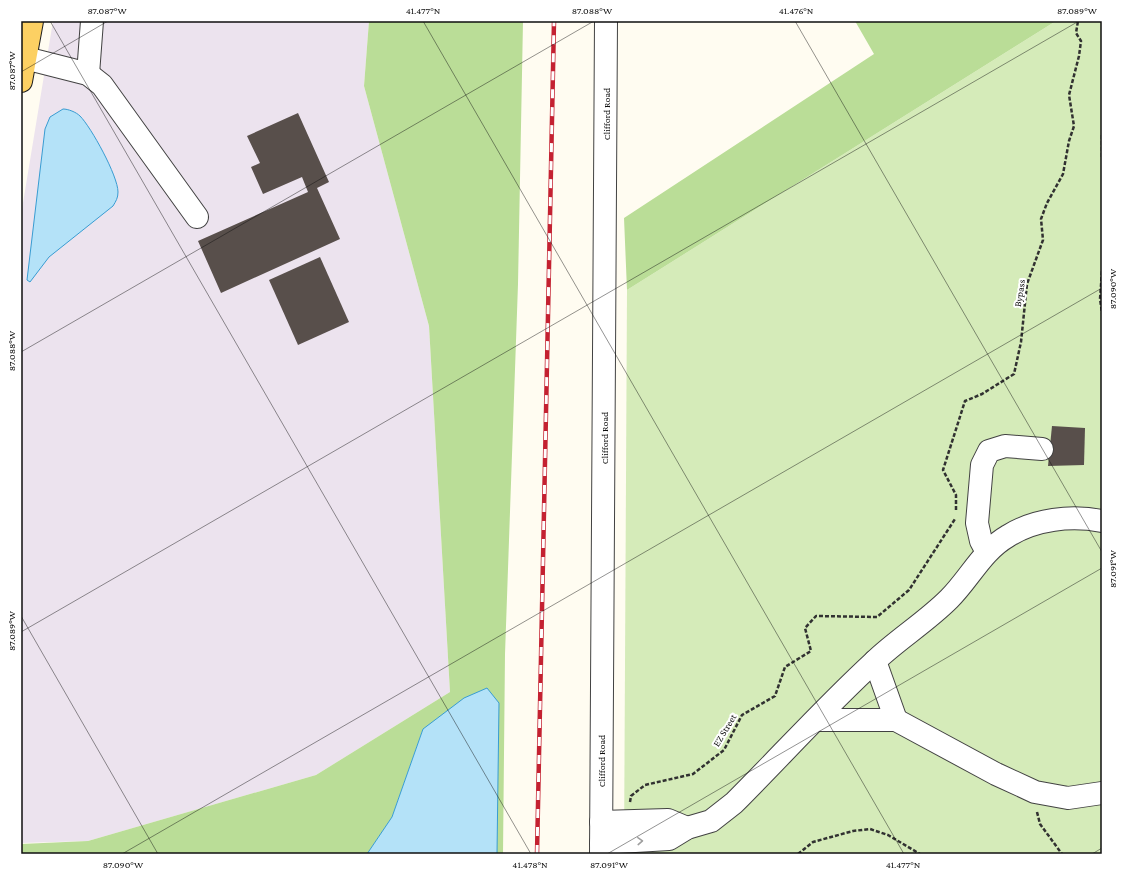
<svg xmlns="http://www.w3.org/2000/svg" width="1123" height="875" font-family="'Crimson Pro',serif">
  <rect width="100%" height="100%" fill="#fffcf1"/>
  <polygon fill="#ece3ee" points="53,21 369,21 364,86 429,326 450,692 316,775 88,841 21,843 21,215"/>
  <polygon fill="#d5ebb9" points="1056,21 1102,21 1102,854 624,854 627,290"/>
  <g fill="#badd97">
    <polygon points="369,21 523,21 518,284 505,654 503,854 497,854 423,729 392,817 367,854 21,854 21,844 88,841 316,775 450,692 429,326 364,86"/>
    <polygon points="855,21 1056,21 627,290 624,218 874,54"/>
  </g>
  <g fill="#b4e2f8" stroke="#389cd2">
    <path d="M63,109C68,109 76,112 80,116C91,127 118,176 118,192C118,198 116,201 113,206L49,257L30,282L27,280L45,129L50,117Z"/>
    <polygon points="487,688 499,703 497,854 367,854 392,817 423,729 464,698"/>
  </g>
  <g fill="#584f4b">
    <polygon points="298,113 329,182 317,188 340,239 221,293 198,241 308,192 302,177 263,194 251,167 260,163 247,136"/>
    <polygon points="320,257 349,322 298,345 269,280"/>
    <polygon points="1052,426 1085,428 1084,465 1048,466"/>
  </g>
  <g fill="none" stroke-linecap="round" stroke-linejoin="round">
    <defs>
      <g id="minor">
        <polyline points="25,58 88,74 102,85 197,217"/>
        <polyline points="88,74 92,21"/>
        <polyline points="987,552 981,541 977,523 982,465 989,451 1005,446 1042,449"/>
        <polyline points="875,661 896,720"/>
        <polyline points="816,720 896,720 996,774 1035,792 1068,798 1102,793"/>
        <polyline points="601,822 668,820 687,828"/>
        <path d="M601,843L669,839L687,828L711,821L734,803C781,756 826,706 875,661C898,639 926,622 949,599C970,578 982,551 1008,536C1035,519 1071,515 1102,521"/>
        <polyline points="601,854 606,21"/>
      </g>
      <polyline id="major" points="21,81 32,21"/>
    </defs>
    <use href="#minor" stroke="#424242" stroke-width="24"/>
    <use href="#major" stroke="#202020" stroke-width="24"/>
    <g stroke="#313131" stroke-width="2.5" stroke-dasharray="4 2" stroke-linecap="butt">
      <polyline points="1102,135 1102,157"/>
      <polyline points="1102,271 1100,299 1102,313"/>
      <polyline points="956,510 956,495 943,470 965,401 982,394 1014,374 1021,342 1027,284 1043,240 1041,219 1047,203 1063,174 1069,141 1074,126 1069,95 1079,56 1081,41 1076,33 1078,21"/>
      <polyline points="630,802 631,796 645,785 693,774 724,750 742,715 775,696 785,667 811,651 805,628 816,616 877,617 909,590 955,519"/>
      <polyline points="1037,812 1040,824 1062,854"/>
      <polyline points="798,854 813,842 853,831 870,829 888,835 920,854"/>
    </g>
    <use href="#minor" stroke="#fff" stroke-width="22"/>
    <use href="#major" stroke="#fcd063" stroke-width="22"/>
    <defs>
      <polyline id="rail" points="537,854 554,21"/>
    </defs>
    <use href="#rail" stroke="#c42131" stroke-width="4.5"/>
    <use href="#rail" stroke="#fff" stroke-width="3" stroke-dasharray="9" stroke-linecap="butt"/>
  </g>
  <defs><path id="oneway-chevron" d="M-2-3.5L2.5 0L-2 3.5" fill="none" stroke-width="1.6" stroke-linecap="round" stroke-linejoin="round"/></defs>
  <use stroke="#9f9f9f" href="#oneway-chevron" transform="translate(640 841) rotate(-3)"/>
  <path fill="none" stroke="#0f0f0f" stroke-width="1" stroke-opacity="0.45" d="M50,21L531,854M423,21L904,854M795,21L1102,552M21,72L108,21M21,352L594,21M21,616L158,854M21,632L1079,21M122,854L1102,288M607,854L1102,568M1092,854L1102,848"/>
  <g text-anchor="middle" stroke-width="4" stroke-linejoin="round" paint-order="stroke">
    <g font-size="10" fill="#0f0f0f" stroke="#fff">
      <text transform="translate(606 114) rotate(-90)" y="4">Clifford Road</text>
      <text transform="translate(1019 293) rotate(-81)" y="4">Bypass</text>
      <text transform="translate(604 438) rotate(-90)" y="4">Clifford Road</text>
      <text transform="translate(724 730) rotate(-59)" y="4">EZ Street</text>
      <text transform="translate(601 761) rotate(-90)" y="4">Clifford Road</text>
    </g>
  </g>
  <rect width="1123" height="875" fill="none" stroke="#ffffff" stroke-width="44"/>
  <rect x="22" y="22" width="1079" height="831" fill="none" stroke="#0f0f0f" stroke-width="1.5"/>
  <g font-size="10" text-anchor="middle" fill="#0f0f0f">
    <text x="107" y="14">87.087°W</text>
    <text x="423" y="14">41.477°N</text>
    <text x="592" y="14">87.088°W</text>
    <text x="796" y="14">41.476°N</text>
    <text x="1077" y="14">87.089°W</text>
    <text transform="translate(11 71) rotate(-90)" y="4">87.087°W</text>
    <text transform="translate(1112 289) rotate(-90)" y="4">87.090°W</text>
    <text transform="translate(11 351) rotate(-90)" y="4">87.088°W</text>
    <text transform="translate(1112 569) rotate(-90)" y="4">87.091°W</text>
    <text transform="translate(11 631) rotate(-90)" y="4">87.089°W</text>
    <text x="123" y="868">87.090°W</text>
    <text x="530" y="868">41.478°N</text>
    <text x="609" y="868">87.091°W</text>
    <text x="903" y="868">41.477°N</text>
  </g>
</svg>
